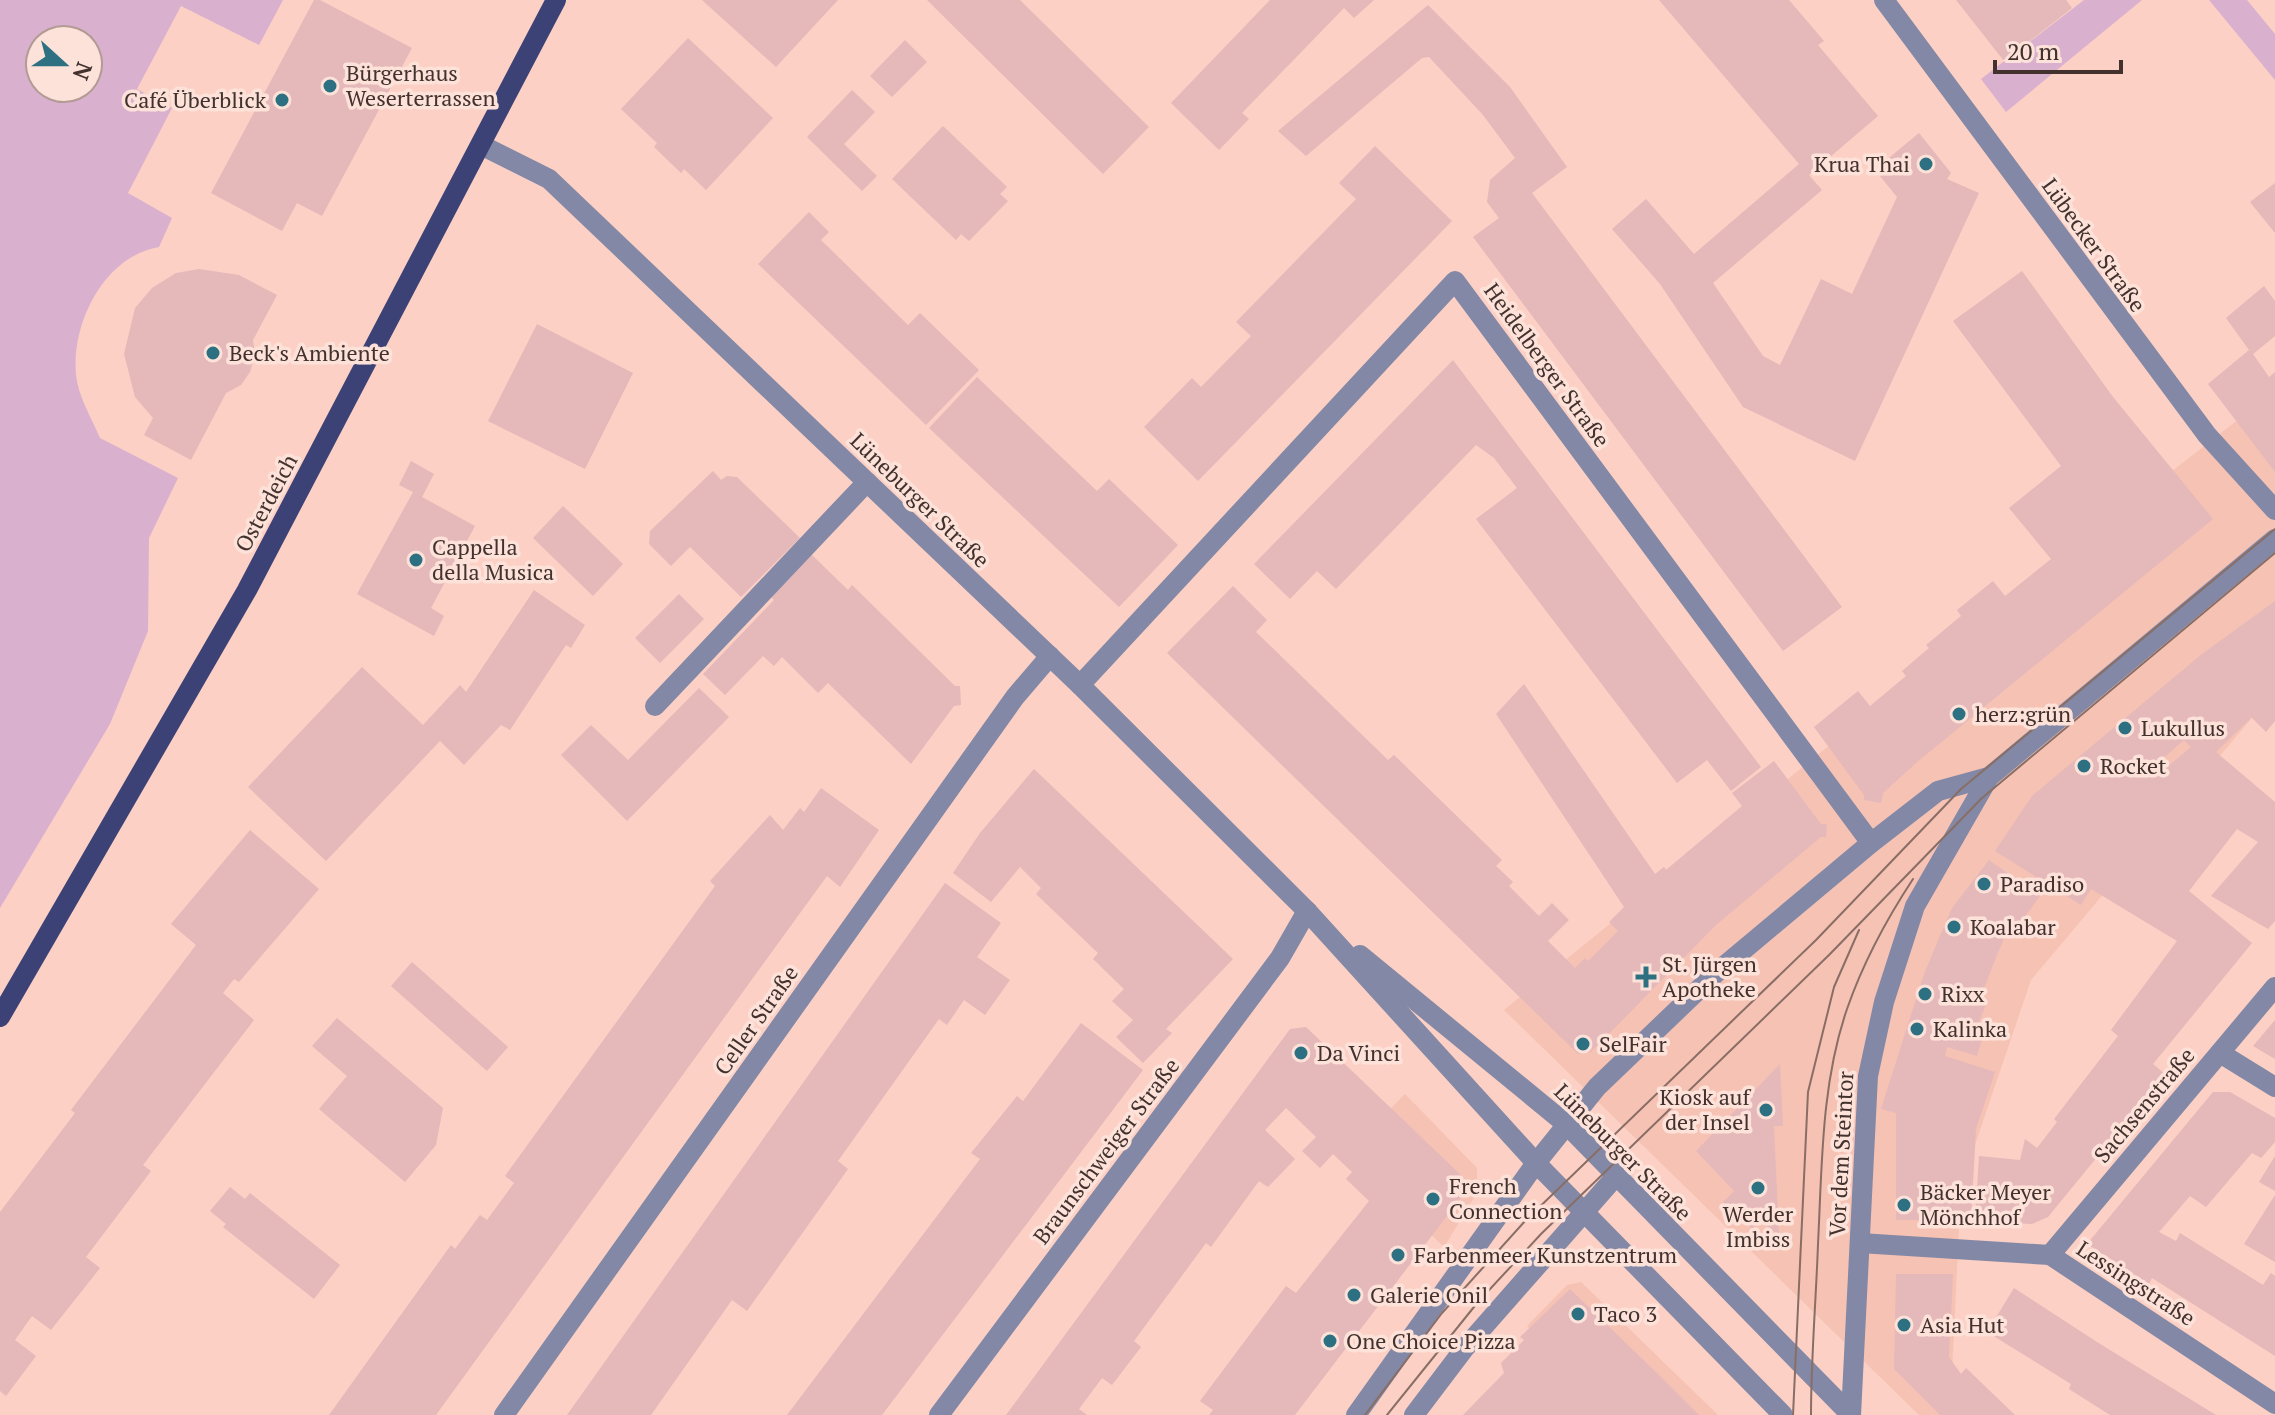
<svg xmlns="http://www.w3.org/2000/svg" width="2275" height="1415" font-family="'PT Serif',serif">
  <rect width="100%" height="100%" fill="#fcd0c4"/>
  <g fill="#f6c2b4">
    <polygon points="2275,391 2275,701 2251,719 2031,980 1961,1186 1950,1415 1919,1415 1504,1010 2050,566"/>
    <polygon points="1405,1094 1477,1168 1477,1193 1444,1247 1346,1153"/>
    <polygon points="1581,1282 1718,1415 1611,1415 1585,1381 1527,1326 1567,1285"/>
  </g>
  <g fill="#dab0cf" fill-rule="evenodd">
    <path d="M0,0H283L259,45L181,6L137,89L172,108L128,193L172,218L159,247C105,256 71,322 76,375C78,396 92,419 100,438L178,478L149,538L148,631L110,724L0,908ZM40,40H88V88H40Z"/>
    <polygon points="2084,0 2142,0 2006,112 1981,79"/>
    <polygon points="2209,0 2247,0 2275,34 2275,80"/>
  </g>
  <g fill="#e5b8b9" fill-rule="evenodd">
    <polygon points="314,0 320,0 412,48 322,216 297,203 282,231 211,193"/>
    <polygon points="702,0 838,0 776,67"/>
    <polygon points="927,0 1020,0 1149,127 1103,174"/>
    <polygon points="1270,0 1374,0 1354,18 1344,8 1242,113 1249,119 1219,150 1171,103"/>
    <polygon points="1659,0 1789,0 1824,41 1818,45 1878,116 1809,175 1822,190 1713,283 1763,356 1780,365 1821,279 1852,294 1897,197 1880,176 1890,169 1884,162 1919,133 1951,173 1947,179 1979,193 1855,461 1743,407 1660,284 1612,229 1646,199 1694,254 1799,164"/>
    <polygon points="1956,0 2066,0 2072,8 2004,61"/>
    <polygon points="1428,5 1510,87 1567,167 1532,193 1842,607 1783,651 1473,237 1499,218 1487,202 1490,180 1515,158 1483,115 1429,57 1422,58 1306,156 1278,131"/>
    <polygon points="688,38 773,118 706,190 684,169 681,173 654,147 657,143 621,109"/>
    <polygon points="905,40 927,62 892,97 870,76"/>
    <polygon points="852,90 875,112 844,144 877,176 862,191 807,137"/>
    <polygon points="943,126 1007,187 1000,194 1008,201 969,241 961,234 956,240 892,179"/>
    <polygon points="1375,146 1452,221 1198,481 1144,427 1192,378 1201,387 1251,336 1236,322 1356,199 1339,183"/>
    <polygon points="2275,183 2275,233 2250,202"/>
    <polygon points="809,212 829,232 821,240 908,325 920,313 979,370 926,425 758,264"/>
    <polygon points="199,269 239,275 277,295 253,340 255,355 250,372 241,385 226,393 191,460 144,435 153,418 135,397 124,354 135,308 152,288 176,273"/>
    <polygon points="2022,271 2113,397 2213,519 1916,763 1883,793 1881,803 1864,800 1864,795 1814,727 1858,691 1870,706 1906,676 1902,671 1929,648 1926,645 1961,616 1957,610 1993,581 2005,596 2051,559 2009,508 2061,466 1953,321"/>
    <polygon points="2264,286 2275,301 2275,336 2253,354 2269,377 2275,372 2275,472 2208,384 2249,350 2226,318"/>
    <polygon points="537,324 633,373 585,469 488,421"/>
    <polygon points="1453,360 1761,767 1731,791 1707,760 1677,783 1476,519 1517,488 1494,458 1476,445 1336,589 1317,571 1290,599 1254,564"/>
    <polygon points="977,377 1097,491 1109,479 1178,545 1119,607 929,428"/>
    <polygon points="411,461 434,474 422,497 475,526 431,608 444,616 434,636 357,594 413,492 399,485"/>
    <polygon points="713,471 721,480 727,476 737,477 800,538 741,597 690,547 671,566 649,544 650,531"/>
    <polygon points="563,506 623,564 593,596 533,538"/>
    <polygon points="811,554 848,590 852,585 955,686 960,686 961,705 954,706 911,764 828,683 818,693 782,657 774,666 763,656 725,695 703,674 774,600 770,596"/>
    <polygon points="1233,586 1267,620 1256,632 1388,760 1394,755 1502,860 1496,866 1513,882 1509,886 1539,916 1552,903 1569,920 1548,941 1575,968 1585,958 1588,961 1618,931 1609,922 1624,907 1496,714 1524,684 1655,874 1664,867 1666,870 1742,806 1732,793 1774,761 1821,824 1827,824 1826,837 1821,837 1716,925 1591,1052 1578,1054 1167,653"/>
    <polygon points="534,590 585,625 571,648 566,645 510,730 501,725 464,765 440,741 326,861 248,787 362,667 423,725 460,685 466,692"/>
    <polygon points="679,594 704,619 660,663 635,638"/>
    <path d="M2275,601V721L2266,732L2245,711L2251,718L2216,752L2275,802V921L2268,929L2211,896L2258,842L2237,829L2189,891L2252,943L2153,1064L2165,1074L2048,1217L2032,1224L1975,1221L1979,1156L2020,1160L2025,1139L2037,1148L2057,1122L2054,1119L2118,1036L2111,1030L2177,941L2091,889L2081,905L1995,851L2032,796L2202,654ZM2184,740L2191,747L2165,769L2159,762Z"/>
    <polygon points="699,688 729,717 627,821 561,755 591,725 628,760"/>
    <polygon points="1034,769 1233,959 1166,1029 1172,1033 1143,1063 1116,1037 1133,1020 1112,1001 1124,989 1093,959 1098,953 1036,894 1041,888 1020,867 991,902 953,873 980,833"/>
    <polygon points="821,788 879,830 840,887 827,876 436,1415 329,1415 451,1245 455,1249 480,1215 487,1220 514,1183 505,1176 715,886 710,881 770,815 783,830 800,808 804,812"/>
    <polygon points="250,830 319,889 239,982 234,979 223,993 254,1020 143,1165 151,1171 86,1257 100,1268 51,1330 32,1316 15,1340 36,1356 6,1396 0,1391 0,1212 75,1113 71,1110 196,945 171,924"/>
    <polygon points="1989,860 2040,896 2009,938 2005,936 1995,960 1981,996 1988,999 1976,1030 1984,1033 1977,1056 1947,1047 1945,1056 1995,1072 1976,1129 1971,1220 1896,1220 1896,1113 1881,1109 1924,974 1939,938 1952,908"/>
    <polygon points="945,883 1001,923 977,957 1010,980 985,1015 964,1000 947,1025 939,1019 838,1161 848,1169 747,1311 732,1300 651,1415 567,1415"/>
    <polygon points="412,962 508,1047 487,1071 391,986"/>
    <polygon points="337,1018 443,1108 436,1145 405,1182 319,1109 347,1076 312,1046"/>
    <polygon points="2275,1020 2275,1059 2253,1046"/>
    <polygon points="1081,1023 1143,1070 1069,1168 882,1415 787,1415 980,1159 971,1153 1017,1096 1023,1101"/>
    <polygon points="1306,1027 1462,1176 1463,1195 1295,1415 1209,1415 1213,1410 1200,1401 1286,1286 1296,1293 1369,1201 1346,1179 1352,1172 1333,1154 1320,1168 1302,1151 1316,1137 1286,1108 1265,1130 1295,1159 1268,1187 1259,1181 1211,1247 1206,1243 1134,1341 1141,1347 1112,1385 1102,1378 1079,1409 1087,1415 1006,1415 1290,1029"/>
    <polygon points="1780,1064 1783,1126 1774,1126 1779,1236 1761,1221 1752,1228 1723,1202 1734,1191 1696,1151"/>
    <polygon points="2213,1092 2230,1092 2275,1118 2275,1142 2261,1158 2252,1153 2206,1207 2190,1196 2159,1232 2176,1241 2180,1233 2263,1285 2271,1273 2275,1276 2275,1356 2152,1278 2149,1284 2087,1244"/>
    <polygon points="2275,1156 2275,1191 2259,1182"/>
    <polygon points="230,1187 245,1199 250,1193 340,1265 314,1299 223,1227 226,1224 210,1211"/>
    <polygon points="2275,1195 2275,1262 2244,1244"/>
    <polygon points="1896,1274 1953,1274 1949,1357 1961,1374 1966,1368 2015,1415 1940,1415 1894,1369"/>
    <polygon points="2014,1288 2097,1342 2216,1415 2110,1415 2069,1389 2071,1384 1987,1332"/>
    <polygon points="1570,1289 1662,1378 1699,1415 1463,1415 1504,1373 1501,1363 1524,1340 1520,1337"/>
  </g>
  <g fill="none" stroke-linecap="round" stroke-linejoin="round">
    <g stroke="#8288a5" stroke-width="20">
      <polyline points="1884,0 2207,435 2275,510"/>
      <polyline points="483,146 549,179 1080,685 1307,911 1536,1163 1783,1415"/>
      <polyline points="1080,685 1455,281 1871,843"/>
      <polyline points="655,706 867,482"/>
      <polyline points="1360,955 1566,1124 1851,1415"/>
      <polyline points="2220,1053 2275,1087"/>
      <polyline points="1860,1243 2050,1255 2275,1404"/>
      <polyline points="2050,1255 2275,987"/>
      <polyline points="504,1415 1015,697 1050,656"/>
      <polyline points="939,1415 1280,958 1307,911"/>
      <polyline points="1356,1415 1536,1163 1597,1087 1717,972 1871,843 1938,791 1989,777"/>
      <polyline points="1414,1415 1464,1349 1616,1176"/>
      <polyline points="1851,1415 1868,1076 1884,1002 1915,906 1989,777 2275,539"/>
    </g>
    <polyline stroke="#3c4275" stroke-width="20" points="0,1017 247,590 556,0"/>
    <g stroke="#896e66" stroke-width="2">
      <polyline points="1365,1415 1442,1313 1526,1220 1816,940 1961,789 2275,529"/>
      <polyline points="1387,1415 1478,1302 1541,1234 1829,955 1982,798 2275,553"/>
      <polyline points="1793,1415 1808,1092 1834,987 1859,930"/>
      <path d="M1811,1415C1811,1358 1816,1301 1818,1244C1822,1167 1821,1084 1847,1009C1863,963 1886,920 1913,879"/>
    </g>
  </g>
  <g fill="#2c7081" stroke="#fde2da" stroke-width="3">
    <circle cx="330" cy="86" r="8"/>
    <circle cx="282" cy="100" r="8"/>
    <circle cx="1926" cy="164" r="8"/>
    <circle cx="213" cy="353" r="8"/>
    <circle cx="416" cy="560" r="8"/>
    <circle cx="1959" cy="714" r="8"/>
    <circle cx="2125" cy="728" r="8"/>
    <circle cx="2084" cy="766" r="8"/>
    <circle cx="1984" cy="884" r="8"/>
    <circle cx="1954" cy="927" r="8"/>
    <path d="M1642 965h8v8h8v8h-8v8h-8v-8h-8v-8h8z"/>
    <circle cx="1925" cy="994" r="8"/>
    <circle cx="1917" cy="1029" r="8"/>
    <circle cx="1583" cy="1044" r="8"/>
    <circle cx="1301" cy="1053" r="8"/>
    <circle cx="1766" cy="1110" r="8"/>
    <circle cx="1758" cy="1188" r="8"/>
    <circle cx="1433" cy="1199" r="8"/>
    <circle cx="1904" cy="1205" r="8"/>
    <circle cx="1398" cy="1255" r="8"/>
    <circle cx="1354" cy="1295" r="8"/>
    <circle cx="1578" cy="1314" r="8"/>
    <circle cx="1904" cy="1325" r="8"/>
    <circle cx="1330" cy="1341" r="8"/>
  </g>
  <g text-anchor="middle" stroke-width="7" stroke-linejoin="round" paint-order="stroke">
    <g font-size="22" fill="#42312c" stroke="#fde2da" text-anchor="start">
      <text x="346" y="81">Bürgerhaus<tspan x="346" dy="25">Weserterrassen</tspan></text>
      <text x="266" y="108" text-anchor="end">Café Überblick</text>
      <text x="1910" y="172" text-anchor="end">Krua Thai</text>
      <text x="229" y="361">Beck's Ambiente</text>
      <text x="432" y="555">Cappella<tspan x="432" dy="25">della Musica</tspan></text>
      <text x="1975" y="722">herz:grün</text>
      <text x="2141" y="736">Lukullus</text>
      <text x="2100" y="774">Rocket</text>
      <text x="2000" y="892">Paradiso</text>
      <text x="1970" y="935">Koalabar</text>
      <text x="1662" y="972">St. Jürgen<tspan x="1662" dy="25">Apotheke</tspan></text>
      <text x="1941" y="1002">Rixx</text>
      <text x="1933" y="1037">Kalinka</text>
      <text x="1599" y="1052">SelFair</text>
      <text x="1317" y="1061">Da Vinci</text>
      <text x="1750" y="1105" text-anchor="end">Kiosk auf<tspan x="1750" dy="25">der Insel</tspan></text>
      <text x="1449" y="1194">French<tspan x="1449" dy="25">Connection</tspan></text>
      <text x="1920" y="1200">Bäcker Meyer<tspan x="1920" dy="25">Mönchhof</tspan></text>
      <text x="1758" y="1222" text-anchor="middle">Werder<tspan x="1758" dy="25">Imbiss</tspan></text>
      <text x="1414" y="1263">Farbenmeer Kunstzentrum</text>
      <text x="1370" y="1303">Galerie Onil</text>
      <text x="1594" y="1322">Taco 3</text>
      <text x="1920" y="1333">Asia Hut</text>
      <text x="1346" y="1349">One Choice Pizza</text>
    </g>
    <g font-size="22" fill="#42312c" stroke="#fde2da">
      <text transform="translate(2094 245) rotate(54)" y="8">Lübecker Straße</text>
      <text transform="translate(1547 365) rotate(54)" y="8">Heidelberger Straße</text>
      <text transform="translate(920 500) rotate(44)" y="8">Lüneburger Straße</text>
      <text transform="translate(266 503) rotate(-62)" y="8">Osterdeich</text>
      <text transform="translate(756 1020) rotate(-55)" y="8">Celler Straße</text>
      <text transform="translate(2144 1105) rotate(-50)" y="8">Sachsenstraße</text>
      <text transform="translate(1106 1151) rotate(-53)" y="8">Braunschweiger Straße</text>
      <text transform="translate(1623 1152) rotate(45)" y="8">Lüneburger Straße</text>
      <text transform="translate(1841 1154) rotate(-87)" y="8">Vor dem Steintor</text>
      <text transform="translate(2136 1283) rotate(33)" y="8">Lessingstraße</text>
    </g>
  </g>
  <g transform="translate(64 64) rotate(111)"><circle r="38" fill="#fde2da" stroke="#b29b94" stroke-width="2"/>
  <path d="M0-6L14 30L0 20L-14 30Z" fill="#2c7081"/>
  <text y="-12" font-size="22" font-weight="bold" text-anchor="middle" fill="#42312c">N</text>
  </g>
  <path d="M1995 60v12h126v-12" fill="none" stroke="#42312c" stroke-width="4"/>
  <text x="2007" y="60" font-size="24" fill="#42312c" stroke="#fde2da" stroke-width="6" paint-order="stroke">20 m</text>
</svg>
